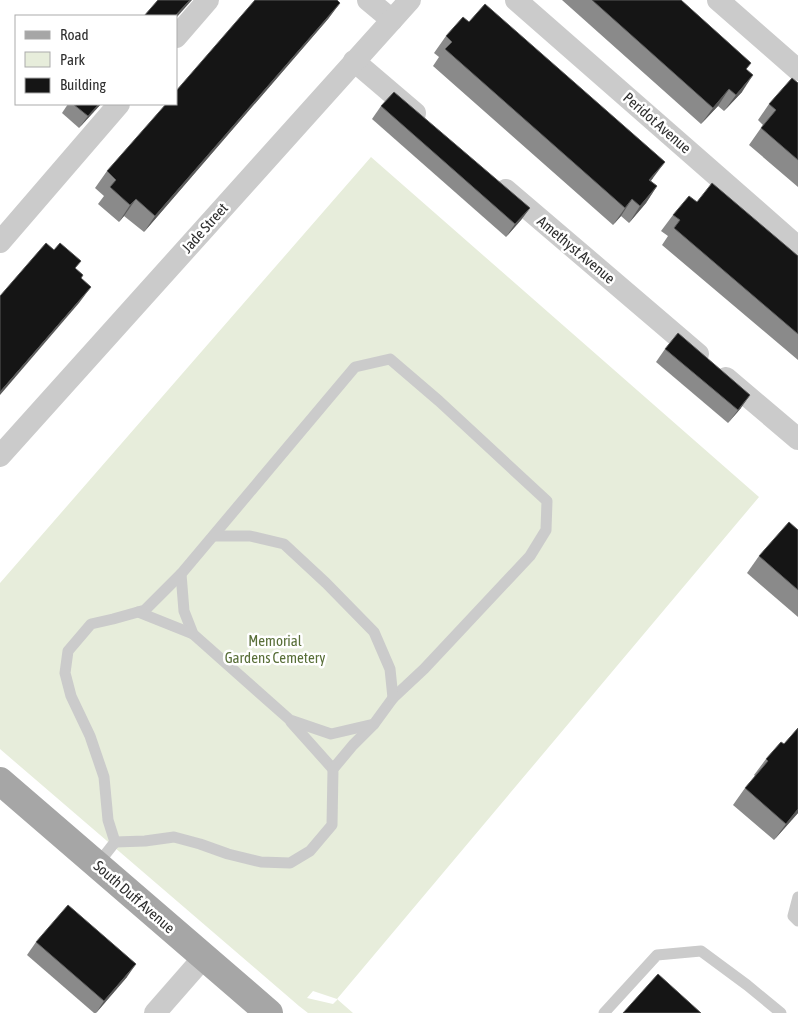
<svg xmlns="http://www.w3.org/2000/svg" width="798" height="1013" font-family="'Asap Condensed',sans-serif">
  <rect width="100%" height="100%" fill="#fff"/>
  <path fill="#e7eddb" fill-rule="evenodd" d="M371,157L759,497L337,999L353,1013H308L299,1006L0,749V583ZM313,991L337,999V1000L333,1004L307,998Z"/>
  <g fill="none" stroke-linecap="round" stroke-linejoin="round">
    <g stroke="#cbcbcb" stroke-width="11">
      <polygon points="390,359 439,401 547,501 546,530 530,556 424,669 393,698 374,724 331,734 290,720 193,634 184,611 181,574 355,367"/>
      <polyline points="214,536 250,536 284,544 326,583 374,632 390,669 393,698"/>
      <polyline points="138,612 145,610 181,574"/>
      <polyline points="291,722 333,769"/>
      <polyline points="115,842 145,841 174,837 200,844 228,854 261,862 290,863 310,851 332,825 333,769 353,745 374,724"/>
      <polyline points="97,865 115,842 108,820 104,777 90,736 71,696 65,673 68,651 91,624 113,619 138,612 193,634"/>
      <polyline points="798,897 793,916 798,921"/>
      <polyline points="604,1013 657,955 701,951 747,985 781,1013"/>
    </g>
    <g stroke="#cbcbcb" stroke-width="22">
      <polyline points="368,0 392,20"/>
      <polyline points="516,0 798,247"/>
      <polyline points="718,0 798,70"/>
      <polyline points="176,37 208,0"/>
      <polyline points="354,61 415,113"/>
      <polyline points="506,190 698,354"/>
      <polyline points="0,242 119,104"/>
      <polyline points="726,378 798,439"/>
      <polyline points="0,456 410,0"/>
      <polyline points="155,1013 204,957"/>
    </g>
    <polyline stroke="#a6a6a6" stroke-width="28" points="0,781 269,1013"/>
  </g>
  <g fill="#8a8a8a">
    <polygon points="562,0 681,0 751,63 746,69 742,92 724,111 718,106 701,124"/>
    <polygon points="340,3 328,19 144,232 124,216 119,222 98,204 104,196 95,188 107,171"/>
    <polygon points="446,36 653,178 651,181 657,186 646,203 629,223 621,216 613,225 433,66 439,57 434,53"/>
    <polygon points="798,83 798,187 749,145 763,125 758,120 769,104"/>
    <polygon points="68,104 101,104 79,128 62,113"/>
    <polygon points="381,106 530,208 521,220 506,237 372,119"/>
    <polygon points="673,215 798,256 798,360 662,245 668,236 661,231"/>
    <polygon points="665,349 741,408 728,423 656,362"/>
    <polygon points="798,530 798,617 747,573 759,556"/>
    <polygon points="798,728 798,813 774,840 733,805 745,788 755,776 754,775 766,759 784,744"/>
    <polygon points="36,942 127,977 96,1013 94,1013 27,955"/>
  </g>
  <g fill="#5b5b5b">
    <polygon points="190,0 192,0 176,18 176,16 175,16"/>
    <polygon points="340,3 328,19 144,232 155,216"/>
    <polygon points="753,75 742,92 724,111 736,95"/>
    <polygon points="729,89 718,106 701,124 713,108"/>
    <polygon points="99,104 101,104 79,128 88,116"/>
    <polygon points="665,162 653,178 638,196 649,180"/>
    <polygon points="657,186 646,203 629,223 640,206"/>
    <polygon points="136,199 124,216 119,222 130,205"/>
    <polygon points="632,199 621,216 613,225 625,208"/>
    <polygon points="530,208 521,220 506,237 515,224"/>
    <polygon points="91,287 79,303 0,395 0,392"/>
    <polygon points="750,395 741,408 728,423 738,410"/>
    <polygon points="798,809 798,813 774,840 786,824"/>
    <polygon points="136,964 127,977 96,1013 104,1001"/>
  </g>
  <g fill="#151515" stroke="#5b5b5b">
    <polygon points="158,0 190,0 175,16 144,16"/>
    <polygon points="255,0 337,0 340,3 155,216 136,199 130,205 110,187 116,180 107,171 166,104 176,104 176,91"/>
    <polygon points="592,0 681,0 751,63 746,69 753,75 736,95 729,89 713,108"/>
    <polygon points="485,4 665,162 649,180 657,186 640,206 632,199 625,208 445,49 452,42 446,36 463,17 469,22"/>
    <polygon points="792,78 798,83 798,160 761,128 776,110 769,104"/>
    <polygon points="394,92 530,208 515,224 381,106"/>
    <polygon points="73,104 99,104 88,116"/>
    <polygon points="712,183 798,256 798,334 674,228 680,220 673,215 689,196 697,202"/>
    <polygon points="46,243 54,250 60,243 81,261 75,268 83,275 81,278 91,287 0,392 0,296"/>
    <polygon points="678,333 750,395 738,410 665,349"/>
    <polygon points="789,522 798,530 798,590 759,556"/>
    <polygon points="798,728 798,809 786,824 745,788 768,761 766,759 781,742 784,744"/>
    <polygon points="68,905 136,964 104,1001 36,942"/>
    <polygon points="658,974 701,1013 623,1013"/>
  </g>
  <g text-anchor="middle" stroke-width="5" stroke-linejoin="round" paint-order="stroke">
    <g font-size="15" fill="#2e2e2e" stroke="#fff">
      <text transform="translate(657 123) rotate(41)" y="5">Peridot Avenue</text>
      <text transform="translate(205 228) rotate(-48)" y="5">Jade Street</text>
      <text transform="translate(576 250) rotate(40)" y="5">Amethyst Avenue</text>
      <text transform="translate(134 897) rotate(41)" y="5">South Duff Avenue</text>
    </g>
    <g font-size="15" fill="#586e38" stroke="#fff">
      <text x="275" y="646">Memorial<tspan x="275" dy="17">Gardens Cemetery</tspan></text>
    </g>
  </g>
  <rect x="15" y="15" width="162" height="90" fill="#ffffff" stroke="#ababab"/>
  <rect x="25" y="31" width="25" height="8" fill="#a6a6a6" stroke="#ababab"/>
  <text x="60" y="40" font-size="15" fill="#2e2e2e">Road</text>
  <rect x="25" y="52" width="25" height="15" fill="#e7eddb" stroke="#ababab"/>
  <text x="60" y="65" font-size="15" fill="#2e2e2e">Park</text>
  <rect x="25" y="78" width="25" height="15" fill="#151515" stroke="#ababab"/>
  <text x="60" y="90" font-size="15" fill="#2e2e2e">Building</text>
</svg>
